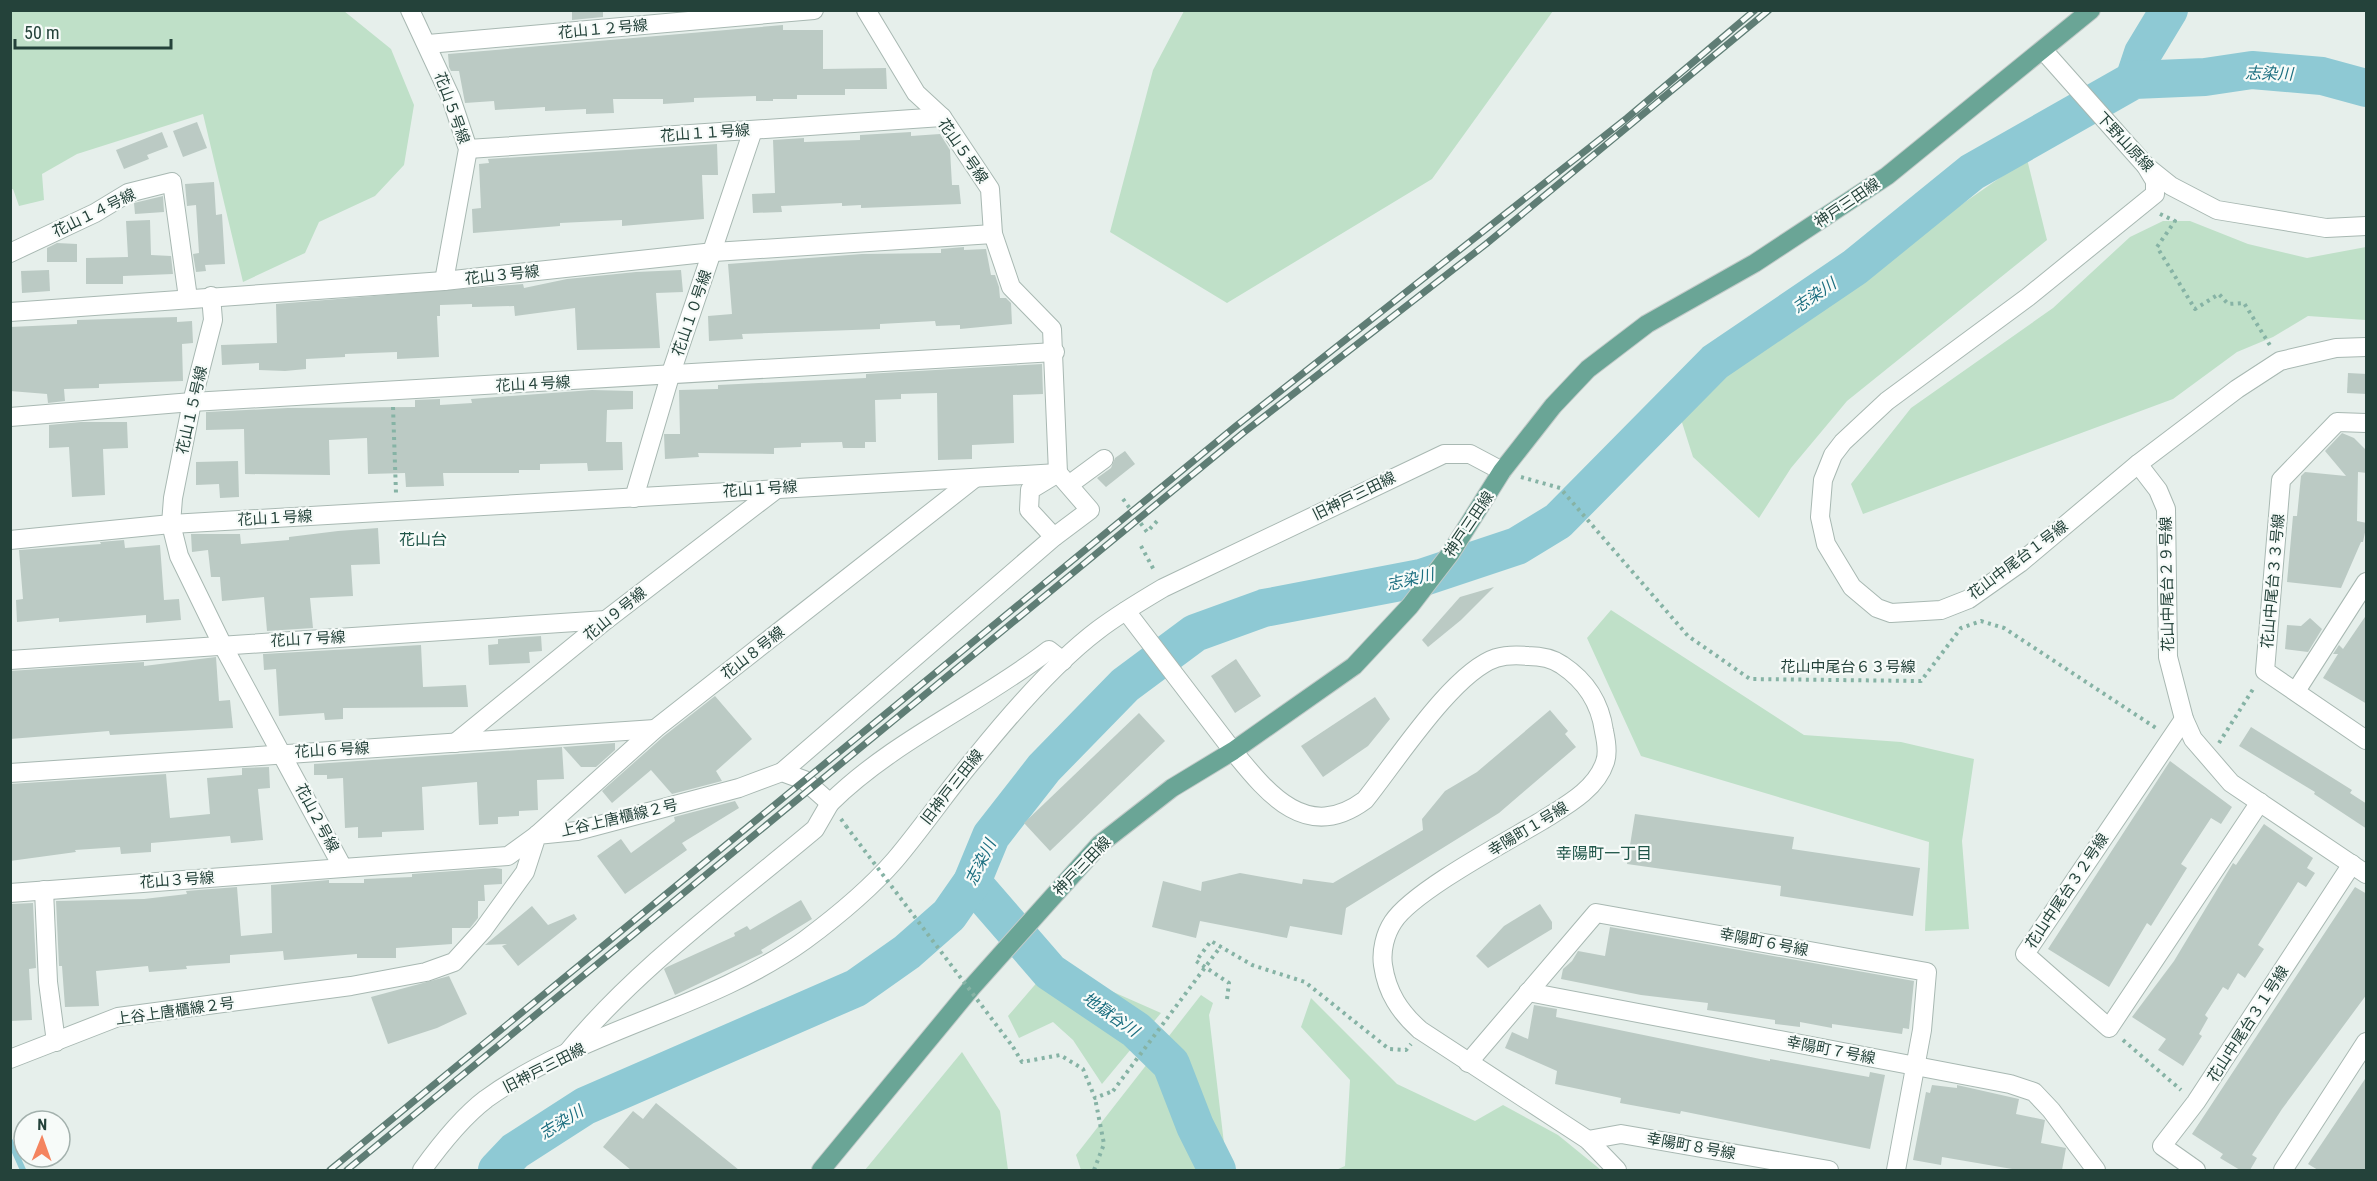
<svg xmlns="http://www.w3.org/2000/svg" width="2377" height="1181" font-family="'Roboto Condensed','Noto Sans JP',sans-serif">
  <rect width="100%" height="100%" fill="#e6efeb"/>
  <g fill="#bfe0c8">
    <polygon points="11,10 344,11 391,49 414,105 404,165 375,196 319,222 305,253 243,282 203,114 77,154 42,174 44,200 19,206 13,189 10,189"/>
    <polygon points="1184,11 1184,10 1553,11 1432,179 1227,303 1110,232 1153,70"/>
    <polygon points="2027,159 2047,240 1847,401 1791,468 1759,518 1693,457 1679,413 1798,318"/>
    <polygon points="2163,221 2190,221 2248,244 2307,258 2366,247 2366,320 2308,316 2273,337 2237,352 2173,399 1863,514 1851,484 1911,408 2053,308 2130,237"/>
    <polygon points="1611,610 1804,735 1901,742 1974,759 1962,841 1969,929 1925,931 1929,842 1641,756 1587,638"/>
    <polygon points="1052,965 1161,1013 1102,1084 1073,1040 1053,1022 1019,1038 1008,1016"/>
    <polygon points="1201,995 1213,1003 1209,1015 1225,1152 1234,1170 1081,1170 1076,1155"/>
    <polygon points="1311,998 1397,1084 1475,1121 1503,1105 1558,1135 1601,1170 1336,1170 1345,1166 1350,1080 1301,1027"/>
    <polygon points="962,1052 1000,1111 1008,1170 865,1170"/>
  </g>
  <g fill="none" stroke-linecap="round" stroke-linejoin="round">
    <polyline stroke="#8ec9d4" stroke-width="6" points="10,1141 23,1170"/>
    <g stroke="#8ec9d4" stroke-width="38">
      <polyline points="2134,80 2143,53 2169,10"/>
      <polyline points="972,882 1050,972 1136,1030 1171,1064 1195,1126 1217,1170"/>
      <polyline points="497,1170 515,1151 585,1106 856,988 907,952 949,915 972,882 991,836 1044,768 1125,685 1195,633 1264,608 1421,578 1517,546 1558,521 1715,362 1855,267 1972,172 2134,80 2205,77 2252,70 2322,76 2366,88"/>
    </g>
  </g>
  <g fill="#bbcac4">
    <polygon points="572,10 603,10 603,17 572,20"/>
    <polygon points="783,25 783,30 823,30 823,69 886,68 887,89 845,89 845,95 797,95 797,99 773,99 773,101 756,101 756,96 694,98 694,102 663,104 663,99 613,99 614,113 586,114 586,109 545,111 545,107 495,110 494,101 465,103 459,71 451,71 449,67 448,54"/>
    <polygon points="197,122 207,148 183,157 173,131"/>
    <polygon points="162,132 168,147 147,155 149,159 124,169 116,150"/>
    <polygon points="911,132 911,136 940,134 950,150 952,185 959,185 961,204 861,208 861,205 842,206 842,203 781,206 782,212 753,213 752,194 775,193 773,140 804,138 804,142 860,140 860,135"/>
    <polygon points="717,144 718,175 702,175 704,219 622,226 622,220 560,223 560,226 473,233 472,209 481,208 479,164 489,163 488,159"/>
    <polygon points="214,182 216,215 222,214 225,264 205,265 206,271 196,272 193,254 199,253 196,205 187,206 185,184"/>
    <polygon points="163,196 164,212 135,214 134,203"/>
    <polygon points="150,220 151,255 171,256 173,274 123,276 123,284 86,284 86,258 128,257 126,221"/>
    <polygon points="57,243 77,244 77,262 47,262 47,248"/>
    <polygon points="964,247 964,250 986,249 991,275 995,275 999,287 1000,298 1006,298 1011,303 1012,324 960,329 960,325 936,326 935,321 880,324 880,329 742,334 743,339 709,341 708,316 732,314 728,264 862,254 941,253 941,249"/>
    <polygon points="49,270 50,291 22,293 21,271"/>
    <polygon points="681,270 683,292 656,293 660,348 577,350 575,308 515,316 514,306 472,307 472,304 440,305 440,316 437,316 439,357 397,359 397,352 345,354 345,357 306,359 306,369 285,371 259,370 259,363 222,365 221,345 277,343 276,304 523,284 524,288 567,279 636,272"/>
    <polygon points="177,317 177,322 192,321 193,343 182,344 183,381 99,384 99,388 64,389 65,401 48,403 47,394 10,391 10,327 77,324 77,320"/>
    <polygon points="1042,364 1043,394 1013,395 1014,443 972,445 972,459 938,460 937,393 901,394 901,399 875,400 876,442 865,442 865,448 843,448 842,442 801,443 801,447 774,448 774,454 698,453 699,457 665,459 664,434 680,434 679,390 718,389 718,385 866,378 866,374"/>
    <polygon points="2348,373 2367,374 2367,394 2347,393"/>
    <polygon points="592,390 633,391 633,409 607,410 606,442 622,442 623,470 588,471 587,463 540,464 540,470 519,470 519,473 443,473 444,486 406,487 405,473 368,474 367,438 329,440 330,475 245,474 244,429 206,430 206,412 288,408 415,407 415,400 440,399 440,405 472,403 471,399"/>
    <polygon points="81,422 127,422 128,448 103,449 105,495 72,497 69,447 49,448 49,425"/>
    <polygon points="2342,433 2354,438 2367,451 2367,473 2358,472 2357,521 2367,523 2363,542 2361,542 2341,588 2287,582 2293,516 2297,516 2301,476 2305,472 2346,476 2325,451"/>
    <polygon points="1125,451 1135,464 1106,487 1097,478 1111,468 1115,458"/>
    <polygon points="238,461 239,497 220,498 219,484 196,485 196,462"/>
    <polygon points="378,528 380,564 351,565 353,596 310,598 313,628 267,631 264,597 222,601 220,577 211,577 208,550 192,552 191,534 240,534 241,544 289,540 289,537 338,531"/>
    <polygon points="124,540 125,548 160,545 164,600 179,599 181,620 146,623 146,615 59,622 59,618 17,622 16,600 23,599 19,550 101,544 100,542"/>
    <polygon points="1494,587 1461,620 1428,647 1422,640 1460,597"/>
    <polygon points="2367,614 2367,704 2323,678 2338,654 2333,654 2339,645 2343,649"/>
    <polygon points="2310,618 2322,629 2308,652 2285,649 2287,625 2301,626"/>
    <polygon points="541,636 542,651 529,652 530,663 489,665 488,645 498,644 498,639"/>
    <polygon points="421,645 423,687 466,685 468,707 343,708 343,719 325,720 324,713 279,716 276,669 264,670 263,654"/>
    <polygon points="216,657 219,701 230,700 233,728 110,735 109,731 10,739 10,671 144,662 144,666"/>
    <polygon points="1236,659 1261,696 1235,713 1211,676"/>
    <polygon points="715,696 752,739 716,771 722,781 672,794 651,770 612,803 602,791 664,736"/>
    <polygon points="1375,697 1390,719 1368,746 1323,777 1301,746"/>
    <polygon points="1550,710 1568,731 1565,734 1576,747 1499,813 1346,908 1342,935 1290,926 1287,938 1200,921 1196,938 1152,927 1163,881 1201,891 1202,882 1240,873 1302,884 1303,879 1333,883 1423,830 1422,819 1445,791 1477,772"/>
    <polygon points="1139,713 1165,741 1050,851 1024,823"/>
    <polygon points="2251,727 2352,790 2350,793 2367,804 2367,829 2314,794 2315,792 2239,746"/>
    <polygon points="615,743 615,750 596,767 581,767 563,747"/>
    <polygon points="562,747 564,779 537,780 538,810 519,811 519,816 498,817 498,824 479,825 477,782 422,787 424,830 382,832 382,837 358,838 358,827 345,828 343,778 327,779 327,775 314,775 314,764"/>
    <polygon points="2170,761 2232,807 2221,824 2211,818 2181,864 2187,868 2151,926 2147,923 2109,987 2048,949"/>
    <polygon points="269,767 270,788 258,789 263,840 231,843 230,836 151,843 151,852 121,854 120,847 75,850 76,852 10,861 10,784 166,774 170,818 210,814 207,778 242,775 242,768"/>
    <polygon points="735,801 739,808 682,843 687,850 625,894 597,856 621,839 631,853 675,821 674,817"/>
    <polygon points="1635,814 1794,837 1792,849 1920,868 1913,916 1780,896 1781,886 1627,864"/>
    <polygon points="2264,824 2313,858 2307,868 2315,873 2306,887 2298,882 2258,945 2264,949 2245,978 2238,973 2228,990 2223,987 2205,1015 2208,1018 2199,1034 2202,1036 2183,1066 2158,1050 2166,1039 2132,1017 2174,961 2233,863 2236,865"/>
    <polygon points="495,868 502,869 502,884 484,885 485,901 478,901 478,918 470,928 452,928 452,944 396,948 396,958 357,958 357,954 284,960 283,951 230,955 230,963 186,966 187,969 149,972 148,966 96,971 99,1006 65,1007 62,966 59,966 56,901 144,899 187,894 186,891 237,887 241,936 272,933 271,885 329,880 329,883 364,883 364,879 412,877 412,874"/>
    <polygon points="2355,887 2367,894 2367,994 2282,1109 2252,1155 2257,1158 2250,1170 2240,1170 2220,1158 2223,1154 2192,1134"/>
    <polygon points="801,900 812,919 761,950 763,953 675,995 664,969 667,967 735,936 734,933 747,926 750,930"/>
    <polygon points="33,903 36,968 29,969 32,1020 10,1021 10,904"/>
    <polygon points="1540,904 1552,922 1552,929 1488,968 1476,956 1504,926"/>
    <polygon points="532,906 548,925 574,914 577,919 518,966 502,946 507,944 485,945"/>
    <polygon points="1610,927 1914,981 1909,1029 1903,1028 1902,1034 1832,1024 1832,1028 1800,1022 1800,1027 1775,1024 1775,1020 1707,1010 1708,1003 1641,995 1561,979 1563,969 1572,961 1578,951 1605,956"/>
    <polygon points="449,976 467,1014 437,1028 388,1044 371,997"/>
    <polygon points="1534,1005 1557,1009 1556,1017 1770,1061 1770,1059 1869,1077 1870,1072 1885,1075 1870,1149 1681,1111 1680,1114 1620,1103 1621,1098 1555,1084 1557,1071 1505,1048 1512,1032 1528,1039"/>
    <polygon points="2367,1076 2367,1170 2318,1170 2308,1164"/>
    <polygon points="1932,1085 1957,1088 1957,1085 2019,1099 2016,1114 2045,1120 2041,1143 2066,1148 2062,1170 2018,1170 1942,1157 1941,1165 1913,1160 1926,1092 1930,1093"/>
    <polygon points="656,1103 739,1170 631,1170 603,1147 633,1111 643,1119"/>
  </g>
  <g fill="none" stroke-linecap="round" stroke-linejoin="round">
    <defs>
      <g id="minor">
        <polyline points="410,10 451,98 468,149 444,281"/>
        <polyline points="866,10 916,93 942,117 990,189 993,234 1011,287 1052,329 1058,473 1030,490 1029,510 1054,537"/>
        <polyline points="428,44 814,10"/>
        <polyline points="468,149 942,117"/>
        <polyline points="10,253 95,213 128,193 172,182 188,298"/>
        <polyline points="211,296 213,320 192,402 173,498 171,524 179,556 222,644 343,868 508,856 537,835 655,729 975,478"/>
        <polyline points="10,312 444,281 714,252 993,234"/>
        <polyline points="10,417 192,402 1055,352"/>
        <polyline points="2366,423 2337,422 2281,480 2265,671 2366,740"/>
        <polyline points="2138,464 2158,490 2166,509 2168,657 2184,719 2193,739 2231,783 2366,874"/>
        <polyline points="1070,484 1104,459"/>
        <polyline points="634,498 670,376 753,130"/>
        <polyline points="10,540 171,524 1058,473 1090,510 1054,537 782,772"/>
        <polyline points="1126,611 1233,751"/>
        <polyline points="10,660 606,620"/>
        <polyline points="2296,691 2366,582"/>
        <polyline points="2184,719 2025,954 2109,1028 2260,802"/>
        <polyline points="455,743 606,620 778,488"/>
        <polyline points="10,773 655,729"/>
        <polyline points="44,890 48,982 56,1042"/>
        <polyline points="10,893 343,868"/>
        <polyline points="1528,992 2010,1084 2034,1092 2051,1110 2096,1170"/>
        <path d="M566,1054C634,970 733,898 815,829L830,803"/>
        <path d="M10,1059L118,1017L351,986L426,972L454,962L483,930L525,872L537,835L577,831L739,788L782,772L804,780L830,803C894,740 979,704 1049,650L1063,661"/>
        <polyline points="1468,1063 1596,913 1927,972 1922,1030 1896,1170"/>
        <polyline points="1588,1140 1621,1134 1829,1170"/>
        <polyline points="2196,1170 2162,1146 2196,1102 2352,864"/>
        <polyline points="2283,1170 2366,1042"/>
      </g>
      <g id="tertiary">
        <polyline points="2043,50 2146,166 2171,186 2217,210 2326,228 2366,226"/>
        <polyline points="2146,166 2155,181 2155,194 2028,297 1887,401 1843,442 1833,455 1823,480 1820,517 1826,544 1852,587 1877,608 1891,613 1941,610 1969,599 2020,563 2138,464 2237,389 2280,361 2336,348 2366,347"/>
        <path d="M1233,751C1268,794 1307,843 1365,800C1395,763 1453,672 1496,658C1506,655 1518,655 1528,656C1539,656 1552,658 1562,665C1586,681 1600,702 1604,731C1606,740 1608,754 1605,762C1596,790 1565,806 1543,820C1508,841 1413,891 1393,922C1385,934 1381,951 1383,965C1387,993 1400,1012 1420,1030L1588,1140L1617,1170"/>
        <path d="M422,1170C440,1145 461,1118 486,1099C583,1029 708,1010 805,940C836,917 869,890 895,860C923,827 947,791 975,758C1008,717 1057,661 1098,630C1119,614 1141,601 1163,588L1444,454H1470L1502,471"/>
      </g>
      <polyline id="primary" points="821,1170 972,987 1100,844 1172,788 1233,751 1354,666 1410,606 1450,554 1502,471 1553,406 1588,369 1647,324 1755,263 1887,176 2091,10"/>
    </defs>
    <use href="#minor" stroke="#a8b8b2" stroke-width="20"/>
    <use href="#tertiary" stroke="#a8b8b2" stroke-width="20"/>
    <use href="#primary" stroke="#c2cac8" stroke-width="20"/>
    <g stroke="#86b3a5" stroke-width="4" stroke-dasharray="3 4.5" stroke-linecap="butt">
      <polyline points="2160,214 2175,221 2157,247 2195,309 2219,294 2228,304 2244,303 2271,347"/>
      <polyline points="393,407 396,493"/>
      <polyline points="1521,477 1560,488 1688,636 1750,679 1921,681 1961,628 1981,621 2004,628 2156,728"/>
      <polyline points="1123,499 1147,532 1159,519"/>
      <polyline points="1141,546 1155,572"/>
      <polyline points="2219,743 2255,686"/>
      <polyline points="841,819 846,826"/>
      <polyline points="1227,999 1229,983 1196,961 1211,941 1252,965 1305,982 1389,1049 1406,1050 1411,1044"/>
      <polyline points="2123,1040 2181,1090"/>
      <polyline points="1013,1047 1022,1062 1060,1055 1083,1069 1095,1098 1113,1091"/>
      <polyline points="1094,1170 1104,1144 1095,1098"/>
    </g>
    <use href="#minor" stroke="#fff" stroke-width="18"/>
    <use href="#tertiary" stroke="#fff" stroke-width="18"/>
    <use href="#primary" stroke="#6aa596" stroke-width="18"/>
    <defs>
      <g id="rail">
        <polyline points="330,1170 1236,426 1627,118 1755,10"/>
        <polyline points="347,1170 1243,433 1486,244 1769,10"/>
      </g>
    </defs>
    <use href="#rail" stroke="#5f7d75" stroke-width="7"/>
    <use href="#rail" stroke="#f7fbf9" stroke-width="4.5" stroke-dasharray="14" stroke-linecap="butt"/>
    <g stroke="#86b3a5" stroke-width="4" stroke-dasharray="3 4.5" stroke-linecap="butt">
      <polyline points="846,826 1013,1047"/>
      <polyline points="1113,1091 1221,946"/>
    </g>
  </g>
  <g text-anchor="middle" stroke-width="4.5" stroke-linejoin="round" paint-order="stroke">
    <g font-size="15" fill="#24423a" stroke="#f7fbf9">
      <text transform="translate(603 29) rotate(-5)" y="5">花山１２号線</text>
      <text transform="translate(452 108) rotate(70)" y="5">花山５号線</text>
      <text transform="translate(705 133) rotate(-4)" y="5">花山１１号線</text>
      <text transform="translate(2125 142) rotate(47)" y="5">下野山原線</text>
      <text transform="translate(963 151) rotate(55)" y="5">花山５号線</text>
      <text transform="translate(1847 203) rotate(-34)" y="5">神戸三田線</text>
      <text transform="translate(94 213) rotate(-26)" y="5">花山１４号線</text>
      <text transform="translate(502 275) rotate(-6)" y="5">花山３号線</text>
      <text transform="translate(692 313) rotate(-71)" y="5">花山１０号線</text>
      <text transform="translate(533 384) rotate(-3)" y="5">花山４号線</text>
      <text transform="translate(192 410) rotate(-77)" y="5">花山１５号線</text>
      <text transform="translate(760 489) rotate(-4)" y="5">花山１号線</text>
      <text transform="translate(1354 496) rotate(-26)" y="5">旧神戸三田線</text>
      <text transform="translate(275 518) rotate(-3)" y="5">花山１号線</text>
      <text transform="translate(1469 524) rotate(-56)" y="5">神戸三田線</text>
      <text transform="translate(2018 560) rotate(-37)" y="5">花山中尾台１号線</text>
      <text transform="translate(2273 581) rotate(-85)" y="5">花山中尾台３３号線</text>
      <text transform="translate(2167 584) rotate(-91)" y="5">花山中尾台２９号線</text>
      <text transform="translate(615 614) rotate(-39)" y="5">花山９号線</text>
      <text transform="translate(308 639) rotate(-3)" y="5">花山７号線</text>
      <text transform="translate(753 653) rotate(-38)" y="5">花山８号線</text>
      <text x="1848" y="672">花山中尾台６３号線</text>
      <text transform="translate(332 750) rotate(-3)" y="5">花山６号線</text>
      <text transform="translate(952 787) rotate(-52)" y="5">旧神戸三田線</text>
      <text transform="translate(317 818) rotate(62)" y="5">花山２号線</text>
      <text transform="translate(619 818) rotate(-13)" y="5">上谷上唐櫃線２号</text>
      <text transform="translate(1528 829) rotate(-31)" y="5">幸陽町１号線</text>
      <text transform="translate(1082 866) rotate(-46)" y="5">神戸三田線</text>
      <text transform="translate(177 880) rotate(-4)" y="5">花山３号線</text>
      <text transform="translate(2067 891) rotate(-56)" y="5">花山中尾台３２号線</text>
      <text transform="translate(1764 942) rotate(11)" y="5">幸陽町６号線</text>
      <text transform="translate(175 1011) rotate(-8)" y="5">上谷上唐櫃線２号</text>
      <text transform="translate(2248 1024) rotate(-57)" y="5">花山中尾台３１号線</text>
      <text transform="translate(1831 1050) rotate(11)" y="5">幸陽町７号線</text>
      <text transform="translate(544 1068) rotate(-27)" y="5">旧神戸三田線</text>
      <text transform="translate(1691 1146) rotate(10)" y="5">幸陽町８号線</text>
    </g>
    <g font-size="16" font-style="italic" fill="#1c6f80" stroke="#f7fbf9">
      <text transform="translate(2269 73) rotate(1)" y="6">志染川</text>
      <text transform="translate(1814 295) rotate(-34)" y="6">志染川</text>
      <text transform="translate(1410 579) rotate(-13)" y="6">志染川</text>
      <text transform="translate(980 862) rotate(-64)" y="6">志染川</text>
      <text transform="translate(1111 1014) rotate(35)" y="6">地獄谷川</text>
      <text transform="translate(561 1122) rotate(-32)" y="6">志染川</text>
    </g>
    <g font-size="16" fill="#1f5548" stroke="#f7fbf9">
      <text x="423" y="545">花山台</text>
      <text x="1604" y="859">幸陽町一丁目</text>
    </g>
  </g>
  <rect width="2377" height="1181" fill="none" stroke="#24423a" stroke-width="24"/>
  <g transform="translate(42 1139) rotate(1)"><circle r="28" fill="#f7fbf9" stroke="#a3b1ad" stroke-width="1.5"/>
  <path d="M0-4.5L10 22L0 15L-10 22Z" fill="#f4845f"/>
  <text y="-9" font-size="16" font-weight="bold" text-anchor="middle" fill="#24423a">N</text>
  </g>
  <path d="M15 39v9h156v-9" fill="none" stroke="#24423a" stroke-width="3"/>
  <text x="24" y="39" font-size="18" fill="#24423a" stroke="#f7fbf9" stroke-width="4.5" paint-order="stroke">50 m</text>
</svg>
